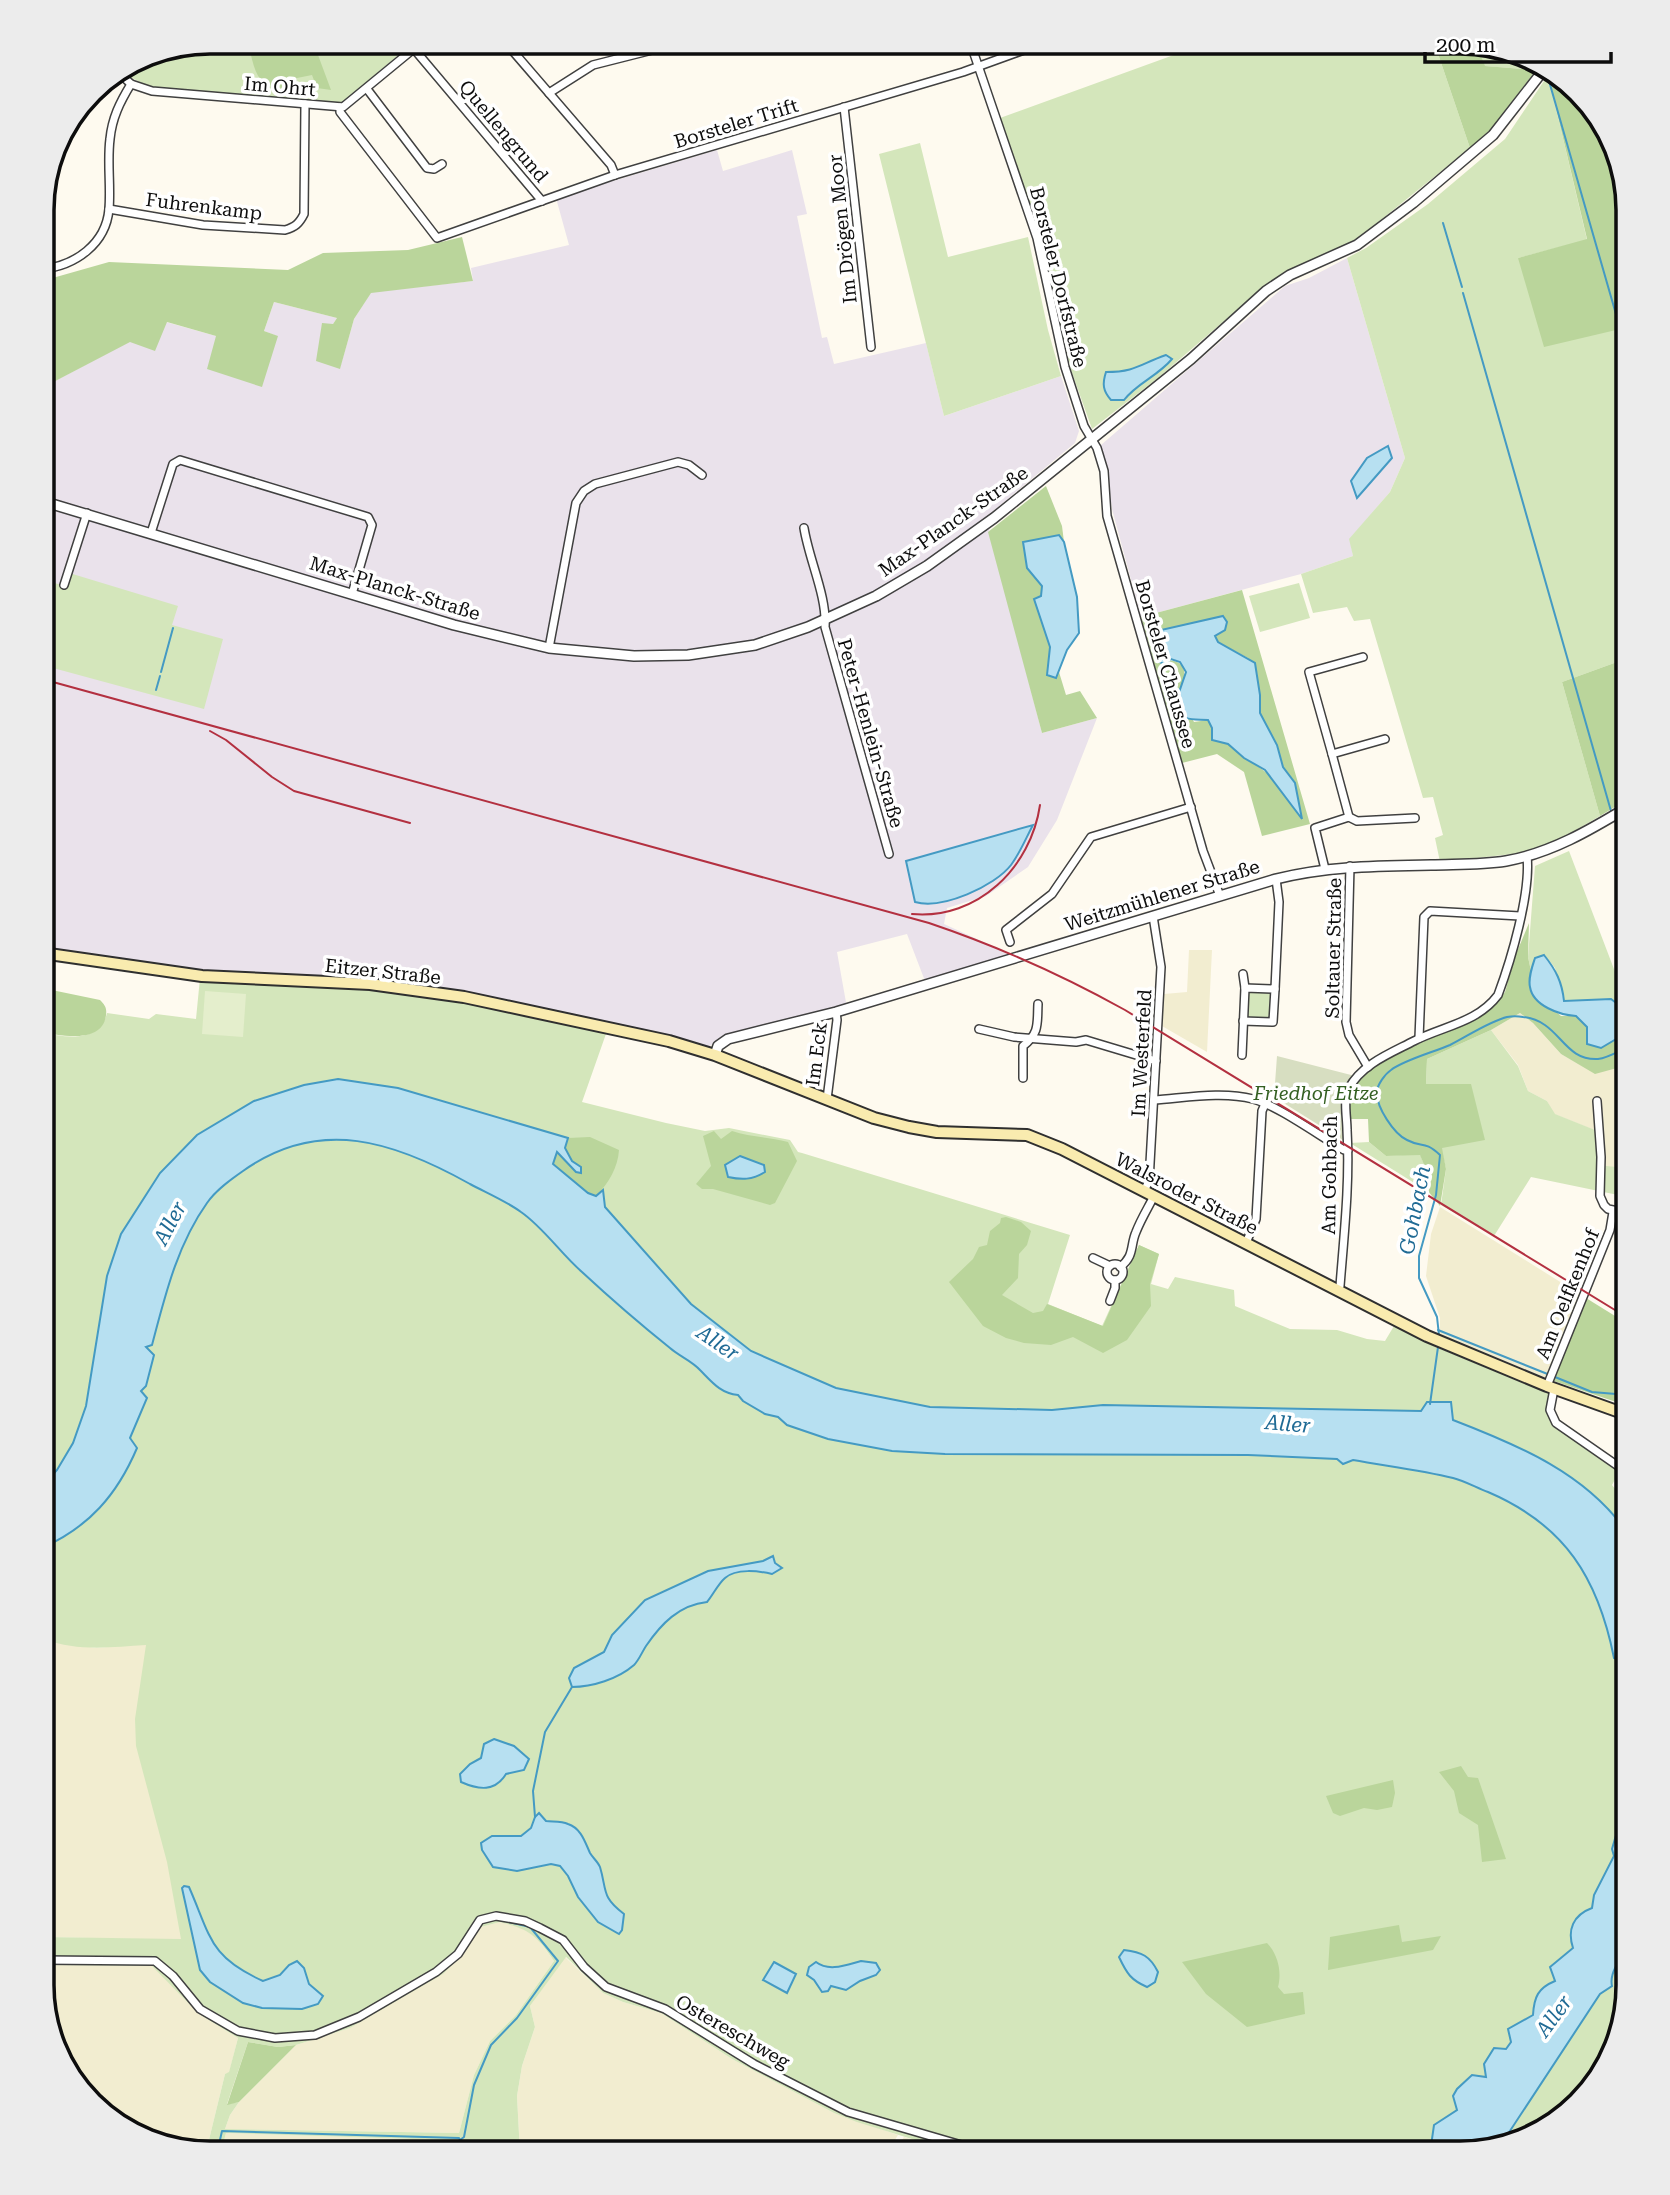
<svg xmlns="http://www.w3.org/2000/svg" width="1670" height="2195" font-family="'Roboto Serif',serif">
  <rect width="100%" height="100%" fill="#fefaef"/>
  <g fill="#eae2eb">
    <polygon points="717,150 723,171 792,150 807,214 797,216 822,338 827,337 834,364 926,343 944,416 1061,376 1079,431 1075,443 986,517 1042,733 1097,718 1057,820 1028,867 986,896 947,908 944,924 1012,955 925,981 907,934 837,952 847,1008 722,1039 706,1048 662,1037 200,974 42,948 42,388 166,322 216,336 277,336 264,331 274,302 337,318 333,324 340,368 354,319 371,292 473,281 471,268 569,245 556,198"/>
    <polygon points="1347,258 1405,458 1390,492 1350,539 1353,556 1301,574 1141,617 1112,509 1107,470 1101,445 1285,286 1309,278"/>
  </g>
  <g fill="#f2edd0">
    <polygon points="1189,950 1212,950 1207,1052 1162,1026 1164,994 1187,992"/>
    <polygon points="1520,1013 1533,1023 1561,1054 1595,1073 1628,1065 1628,1152 1624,1154 1626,1168 1596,1166 1594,1130 1554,1114 1547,1101 1528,1091 1518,1065 1491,1030"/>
    <polygon points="1440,1207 1586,1298 1551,1380 1440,1335 1440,1318 1426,1276 1431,1234"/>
    <polygon points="45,1639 95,1648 148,1644 150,1794 168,1861 184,1940 42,1937 42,1646"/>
    <polygon points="500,1922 525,1928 536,1937 554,1961 516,2015 490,2041 474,2075 459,2133 225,2129 230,2115 239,2102 296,2045 350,2028 460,1957 481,1927"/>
    <polygon points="565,1957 603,1993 623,2002 661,2013 732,2059 834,2113 898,2135 887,2153 520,2153 517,2096 522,2066 535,2027 530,2006"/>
    <polygon points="42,1965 153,1966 199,2014 238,2038 229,2073 225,2074 206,2152 127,2131 70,2078 42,1985"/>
    <polygon points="226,2133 446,2140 445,2153 221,2153"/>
    <polygon points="904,2137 957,2153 894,2153"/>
  </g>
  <g fill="#d4e6bb" fill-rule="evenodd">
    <polygon points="210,42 414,42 340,104 152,88 124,74 121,71 146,55"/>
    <polygon points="1194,42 1434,42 1470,148 1351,244 1286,274 1253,296 1158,378 1092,429 1071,370 1039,239 1000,118 1182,52"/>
    <polygon points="1476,44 1543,64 1536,70 1484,66"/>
    <polygon points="1548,75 1587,240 1518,258 1616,330 1628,370 1628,658 1562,682 1600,816 1552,844 1530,852 1440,862 1435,838 1443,835 1433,797 1423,798 1370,619 1354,621 1347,607 1313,613 1301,574 1353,556 1349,539 1390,492 1405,458 1347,258 1366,248 1428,204 1505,139"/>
    <polygon points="920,143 948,257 1028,237 1048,330 1061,376 944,416 879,154"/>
    <polygon points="66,572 178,606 172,625 223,639 204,709 42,665 42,579 61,585"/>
    <polygon points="1299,583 1310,618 1260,632 1249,596"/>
    <polygon points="1569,851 1625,998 1628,997 1628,1012 1611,999 1564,1001 1555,968 1545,955 1535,958 1531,971 1528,957 1535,866"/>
    <path d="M200,978L370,987L463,1001L607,1031L582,1102L666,1123L705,1131L729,1128L790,1140L798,1152L802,1153L1070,1235L1048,1304L1102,1326L1139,1245L1159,1254L1151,1284L1168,1289L1175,1277L1234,1290L1235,1306L1290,1329L1337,1330L1367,1339L1385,1341L1394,1326L1436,1347L1548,1393L1550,1422L1619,1472L1612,1485L1628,1505V1985L1606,2068L1553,2125L1460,2153H957L857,2122L834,2113L732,2059L661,2013L623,2002L603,1993L566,1957L530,2006L535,2027L522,2066L517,2096L520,2153H445V2140L226,2133L221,2153L206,2152L225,2074L229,2072L238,2038L199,2014L152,1966L42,1965V1937L181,1939L167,1862L136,1746L135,1719L146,1645C112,1647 77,1652 45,1639L42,1646V1032C66,1038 100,1043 107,1013L149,1019L156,1014L196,1019ZM500,1922C531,1930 536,1935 554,1961L516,2015L490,2041L474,2075L459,2133L225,2129L230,2115L239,2102L227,2104L248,2042L278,2047L296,2045L350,2028L443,1974L460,1957L481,1927Z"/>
    <polygon points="1251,991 1270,992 1273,996 1268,1019 1247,1018 1248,992"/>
    <polygon points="1491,1030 1518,1066 1528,1091 1547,1101 1555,1114 1595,1130 1597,1165 1626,1168 1624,1154 1628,1152 1628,1190 1618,1195 1531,1177 1494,1236 1441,1205 1446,1169 1426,1084 1427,1059"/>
    <polygon points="1369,1142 1386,1156 1420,1154 1425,1167 1420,1181 1416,1184 1350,1143"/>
  </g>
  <g fill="#bad59b" fill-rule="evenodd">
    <path d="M245,42H316L318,55L331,90L317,88L312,75L287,80L284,87L278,91C257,87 253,65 249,46Z"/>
    <polygon points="1434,42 1476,44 1485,66 1536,70 1492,128 1470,148"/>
    <polygon points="1551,72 1600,117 1628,210 1628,370 1616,330 1544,347 1518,258 1587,239 1548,75"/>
    <polygon points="462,237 473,281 371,293 354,319 340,369 316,361 322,323 333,324 337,318 274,302 264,331 278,336 262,387 207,369 216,336 167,322 155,351 130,342 42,388 42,281 109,262 288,270 323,253 408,250"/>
    <polygon points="1046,486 1062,526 1064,542 1059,535 1027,568 1042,586 1041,597 1035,600 1050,647 1047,675 1056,678 1059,672 1066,695 1080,691 1097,718 1042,733 988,532"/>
    <path d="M1242,590L1310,824L1262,836L1244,772L1217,754L1182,763L1141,617ZM1223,617L1227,622L1214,636L1218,642L1248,658L1257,672L1260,713L1277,745L1283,767L1295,783L1302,818L1271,776L1222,740L1208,720L1194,722L1178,692C1191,669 1184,657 1157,661L1161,630Z"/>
    <polygon points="1628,658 1628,799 1600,816 1562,682"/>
    <polygon points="1529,923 1528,957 1531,971 1530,987 1561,1016 1576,1016 1587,1027 1588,1044 1601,1048 1628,1032 1628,1065 1595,1074 1561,1054 1533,1023 1520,1013 1491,1030 1427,1059 1426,1084 1471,1084 1485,1140 1442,1148 1446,1169 1440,1206 1420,1181 1425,1167 1420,1155 1386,1156 1369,1142 1368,1119 1349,1119 1349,1097 1358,1077 1392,1056 1469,1021 1497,1003 1505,992 1516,954"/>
    <path d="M42,988L100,1000C105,1005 107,1008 106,1015C103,1044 61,1036 42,1032Z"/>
    <path d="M714,1131L721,1139L732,1131C749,1137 769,1137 788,1142L797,1161L775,1203L770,1205L713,1189H702L696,1184L711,1166L703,1136Z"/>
    <path d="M590,1137L619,1150C618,1167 609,1183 596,1196L588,1193L553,1164L557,1152L576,1172L581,1167L572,1161L565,1148L568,1138Z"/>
    <polygon points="1006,1217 1021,1222 1031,1231 1027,1245 1019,1254 1018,1278 1002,1295 1033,1313 1043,1311 1047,1304 1103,1326 1139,1245 1159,1254 1150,1284 1151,1306 1127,1340 1103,1353 1073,1337 1051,1345 1024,1343 1006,1338 983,1326 949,1282 973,1259 979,1247 987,1245 990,1231 1000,1223 1001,1218"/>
    <polygon points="1586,1298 1628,1324 1628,1406 1551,1380"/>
    <polygon points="1461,1766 1468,1777 1478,1778 1506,1859 1482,1862 1478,1825 1459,1813 1454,1791 1439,1772"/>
    <polygon points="1393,1780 1395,1793 1392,1807 1377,1810 1364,1808 1340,1816 1333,1813 1326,1796"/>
    <polygon points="1399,1925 1402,1942 1441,1936 1433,1950 1328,1970 1330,1937"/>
    <path d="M1267,1943C1278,1954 1282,1972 1278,1987L1284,1994L1303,1992L1305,2014L1247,2027L1206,1994L1182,1962Z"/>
    <polygon points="248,2042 278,2047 296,2045 239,2102 227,2105"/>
  </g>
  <polygon fill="#d7dec1" points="1277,1056 1355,1076 1348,1086 1346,1142 1274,1097"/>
  <polygon fill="#e4eecc" points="205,991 246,994 243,1037 202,1034"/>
  <g fill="#b7e0f1" stroke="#449ac3" stroke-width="2">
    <path d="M1166,355L1172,359C1158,376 1137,383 1124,400H1111C1103,391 1102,384 1106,372C1136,372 1140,364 1166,355Z"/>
    <polygon points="1388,446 1392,458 1357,498 1351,481 1367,458"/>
    <polygon points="1059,535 1064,542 1077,597 1079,633 1067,650 1056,678 1047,675 1050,647 1034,599 1041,596 1042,586 1027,568 1023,542"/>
    <path d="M1223,616L1227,622L1225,630L1215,636L1218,642L1255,663L1260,695V713L1277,745L1283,767L1295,783L1302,819L1265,770L1244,758L1228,744L1212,740V728L1208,720C1193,719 1183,722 1174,707L1186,672L1180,662L1171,659L1164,664L1157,661L1161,630Z"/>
    <path d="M1033,825C1026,838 1020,853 1011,865C995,886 942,910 915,902L906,861Z"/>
    <path d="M1544,955C1556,970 1562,982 1564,1001L1611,999L1628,1012V1032L1601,1048L1587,1044V1027L1576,1016C1560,1015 1533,1006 1530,987C1528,978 1532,967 1535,958Z"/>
    <path d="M338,1079L398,1088L568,1138L565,1148L572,1161L581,1167V1173L576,1172L557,1152L553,1164L588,1193L596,1196L603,1190L605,1207L691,1304L751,1351L836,1388L930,1407L1052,1410L1103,1405L1421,1411L1427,1402H1451L1453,1420C1518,1445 1588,1474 1628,1534V1711L1620,1673L1625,1663L1614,1658C1598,1578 1565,1525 1488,1492C1477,1488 1465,1481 1453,1478C1421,1470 1386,1466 1353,1460L1343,1464L1337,1459L1248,1455L945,1454L892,1451L828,1439L787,1425L778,1417L765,1414L743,1401L738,1395C720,1393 712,1382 700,1370C692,1361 679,1356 670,1348C640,1324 610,1298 582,1272C561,1254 544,1228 521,1212C506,1201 487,1193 470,1184C395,1142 320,1116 243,1171C230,1180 216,1190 207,1203C177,1245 165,1296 152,1345L146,1347L154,1355L146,1386L141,1391L147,1398L130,1438L137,1448C117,1495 89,1527 42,1548V1487L57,1470L73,1443L86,1406L107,1276L121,1234L160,1173L197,1135L254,1101L304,1085Z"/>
    <path d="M740,1156L764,1165L765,1172C752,1180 742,1180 728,1177L725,1165Z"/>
    <path d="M773,1556L775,1563L782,1568L772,1574C759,1571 736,1568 725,1578C718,1584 713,1595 707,1602C679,1605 661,1624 646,1646C642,1652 639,1660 634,1665C618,1679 592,1687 572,1687L569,1678L574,1668L604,1652L612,1635L645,1600L708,1571L763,1561Z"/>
    <path d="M494,1739L514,1746L529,1759L524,1770L506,1774C495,1792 479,1790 461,1782L460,1774L470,1764L481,1758L484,1744Z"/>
    <path d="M1628,1806V1950C1619,1960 1609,1973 1612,1986L1600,1994L1504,2140L1460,2153H1420L1431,2146L1434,2125L1457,2110L1453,2096L1457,2089L1472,2075L1486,2077L1484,2064L1494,2048L1506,2049L1511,2042L1508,2029L1533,2015C1534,1997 1538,1988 1555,1981L1550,1967L1573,1948C1567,1930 1573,1915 1592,1908L1594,1895L1614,1856L1612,1849L1624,1808Z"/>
    <path d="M539,1813L546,1821C552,1822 561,1821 568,1824C581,1828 585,1842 590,1853C593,1858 598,1862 600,1867C607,1890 601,1897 624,1914L622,1930L619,1934L598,1922L578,1897L568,1876L560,1866L551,1864L517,1871L493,1867L482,1850L481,1843L492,1836H521L531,1828L535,1817Z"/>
    <path d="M184,1886L189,1887C211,1937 209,1957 263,1981L280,1975L289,1965L297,1961L304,1968L309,1984L323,1996L318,2004L302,2009L262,2008L243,2003L210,1982L200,1970L182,1888Z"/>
    <path d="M1124,1950C1142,1952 1150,1956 1158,1972L1155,1982L1147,1987C1131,1980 1127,1974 1119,1957Z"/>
    <path d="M861,1961L876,1963L880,1970L876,1975L860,1981L846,1990L831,1986L828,1991L822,1992L814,1980L807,1975L809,1967L816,1962C829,1972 846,1965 861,1961Z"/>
    <polygon points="774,1962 796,1974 787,1993 763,1980"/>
  </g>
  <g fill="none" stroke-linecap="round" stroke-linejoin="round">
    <g stroke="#449ac3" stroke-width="2">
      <polyline points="1555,75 1549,81 1628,356"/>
      <polyline points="1443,223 1462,287"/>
      <polyline points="1463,293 1611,811"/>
      <polyline points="161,672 173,628"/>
      <polyline points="156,690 160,676"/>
      <polyline points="1438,1330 1550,1375"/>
      <path d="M1439,1335L1437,1317L1419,1278V1256L1436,1195L1440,1155C1424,1140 1422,1148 1407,1140C1394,1134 1376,1107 1377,1092C1377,1085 1385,1074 1391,1070C1404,1060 1434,1052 1450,1045C1468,1036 1488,1022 1507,1017C1512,1016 1518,1016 1523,1017C1561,1021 1562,1061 1598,1059C1608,1058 1619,1051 1628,1047"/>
      <polyline points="1555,1377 1592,1392 1628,1395"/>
      <polyline points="1430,1404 1438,1347"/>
      <polyline points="535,1817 533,1791 545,1732 572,1687"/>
      <polyline points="217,2153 222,2131 459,2138 460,2140"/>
      <polyline points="460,2153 460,2140 464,2137 474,2085 491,2045 517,2018 558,1961 530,1927 509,1922"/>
    </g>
    <defs>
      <g id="minor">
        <polyline points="505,42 611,165 615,175"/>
        <polyline points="970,42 1037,238 1065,367 1084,426 1097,448 1104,471 1107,516 1203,851 1220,896"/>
        <polyline points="723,48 741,42"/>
        <polyline points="414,49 542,201"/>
        <polyline points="118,72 131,84 152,91 343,107 422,42"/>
        <polyline points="367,89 427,168 434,169 442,164"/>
        <polyline points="549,93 593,65 668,46"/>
        <polyline points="340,107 340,112 437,238 615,175 963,72 1046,42"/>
        <polyline points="844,107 871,347"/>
        <path d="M109,209L203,225L285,230C295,227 299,224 304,214L305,104"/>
        <path d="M42,269C75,266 106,244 109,209C111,186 107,162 110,139C112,118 120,102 131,84"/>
        <path d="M804,528C809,560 827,596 825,627L889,854"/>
        <polyline points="151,533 173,464 180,460 368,517 372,525 352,594"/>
        <polyline points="64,585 87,513"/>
        <polyline points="549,648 576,503 584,491 595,484 678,462 689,465 702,475"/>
        <polyline points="1332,754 1309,672 1363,657"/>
        <polyline points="1349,817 1332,754 1385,739"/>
        <polyline points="1350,866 1346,1022 1349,1035 1368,1067"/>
        <polyline points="1325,869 1315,828 1349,817 1357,821 1415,818"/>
        <polyline points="1010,942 1006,930 1052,894 1091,837 1191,807"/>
        <polyline points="1243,974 1245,988"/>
        <polyline points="1243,1021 1273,1022 1275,989"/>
        <polyline points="979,1029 1014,1037 1076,1042 1086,1040 1156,1061"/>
        <polyline points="1419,1038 1424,917 1430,911 1520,916"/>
        <polyline points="1242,1055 1245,988 1275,989 1279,902 1276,879"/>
        <path d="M1023,1078V1046C1040,1033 1037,1023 1038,1004"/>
        <polyline points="827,1099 837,1020 836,1012"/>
        <path d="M1154,1100C1185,1098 1222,1091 1253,1099C1277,1105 1321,1137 1344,1150H1348"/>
        <polyline points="1597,1101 1601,1157 1600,1196 1604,1205 1608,1209 1628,1213"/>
        <polyline points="1144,1191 1149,1181 1161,967 1153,916"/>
        <polyline points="1246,1243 1256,1219 1262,1111 1265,1104"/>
        <polyline points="1093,1258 1110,1266"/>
        <circle cx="1115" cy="1272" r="8"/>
        <path d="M1120,1267C1135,1256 1130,1245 1136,1232C1141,1219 1148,1208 1154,1196"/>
        <path d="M1338,1290L1340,1286C1344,1235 1350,1182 1347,1130C1347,1117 1343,1100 1349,1088C1362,1064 1391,1053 1414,1041C1443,1026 1477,1023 1498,995C1511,960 1531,893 1527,856"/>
        <polyline points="1110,1301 1115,1288 1115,1280"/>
        <polyline points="1547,1386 1610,1230 1613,1212"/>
        <polyline points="1554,1389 1550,1410 1556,1423 1628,1473"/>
        <polyline points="42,1960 155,1961 173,1976 200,2009 238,2031 275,2038 315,2035 359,2017 436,1972 458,1954 480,1920 496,1916 525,1921 540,1928 563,1940 584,1967 606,1987 665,2009 754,2064 848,2112 989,2153"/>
      </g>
      <g id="tertiary">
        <polyline points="42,501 454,625 549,648 634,656 688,655 755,645 808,627 876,596 927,566 994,518 1191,359 1266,291 1290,275 1357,245 1413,203 1493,135 1546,67"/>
        <path d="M715,1055L718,1046L728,1039L836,1012L1276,879C1328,866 1378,866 1431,865C1456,864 1481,865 1506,861C1551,853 1590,830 1628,807"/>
      </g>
      <polyline id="secondary" points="42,953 202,976 370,984 464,997 669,1041 715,1055 874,1118 909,1127 937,1132 1027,1135 1062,1149 1427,1336 1547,1386 1628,1415"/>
    </defs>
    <use href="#minor" stroke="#404040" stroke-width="10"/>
    <use href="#tertiary" stroke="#404040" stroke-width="12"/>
    <use href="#secondary" stroke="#2f2f2f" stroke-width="14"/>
    <use href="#minor" stroke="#fff" stroke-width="7"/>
    <use href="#tertiary" stroke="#fff" stroke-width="9"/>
    <use href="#secondary" stroke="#f9ebaf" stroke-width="10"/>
    <g stroke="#b33040" stroke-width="2">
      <path d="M42,679L929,923C997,946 1062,975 1125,1010L1628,1318"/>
      <polyline points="210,731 226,740 272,777 294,791 410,823"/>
      <path d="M912,914C978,920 1031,867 1040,805"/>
    </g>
  </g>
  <g text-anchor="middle" stroke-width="7" stroke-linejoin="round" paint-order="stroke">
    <g font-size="19" fill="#0d0d0d" stroke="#fff">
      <text transform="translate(280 86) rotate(5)" y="7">Im Ohrt</text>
      <text transform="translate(736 123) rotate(-17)" y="7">Borsteler Trift</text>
      <text transform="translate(504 131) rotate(50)" y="7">Quellengrund</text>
      <text transform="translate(204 206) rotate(7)" y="7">Fuhrenkamp</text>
      <text transform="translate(842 229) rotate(-96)" y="7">Im Drögen Moor</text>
      <text transform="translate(1059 277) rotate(76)" y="7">Borsteler Dorfstraße</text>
      <text transform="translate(953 521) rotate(-35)" y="7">Max-Planck-Straße</text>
      <text transform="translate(395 588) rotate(17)" y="7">Max-Planck-Straße</text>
      <text transform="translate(1166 664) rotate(74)" y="7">Borsteler Chaussee</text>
      <text transform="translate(871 733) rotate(74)" y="7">Peter-Henlein-Straße</text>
      <text transform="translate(1162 895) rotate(-17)" y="7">Weitzmühlener Straße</text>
      <text transform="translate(1333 948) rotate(-89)" y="7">Soltauer Straße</text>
      <text transform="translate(383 971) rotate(6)" y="7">Eitzer Straße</text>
      <text transform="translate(1141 1053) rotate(-87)" y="7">Im Westerfeld</text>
      <text transform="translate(816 1054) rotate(-83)" y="7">Im Eck</text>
      <text transform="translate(1329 1175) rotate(-89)" y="7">Am Gohbach</text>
      <text transform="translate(1187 1193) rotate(27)" y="7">Walsroder Straße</text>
      <text transform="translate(1567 1294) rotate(-68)" y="7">Am Oelfkenhof</text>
      <text transform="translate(733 2031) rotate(30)" y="7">Ostereschweg</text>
    </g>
    <g font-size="19" font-style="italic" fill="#346022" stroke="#fff">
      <text x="1316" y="1100">Friedhof Eitze</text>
    </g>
    <g font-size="21" font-style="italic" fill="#206b95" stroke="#fff">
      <text transform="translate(1415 1210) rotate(-79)" y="7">Gohbach</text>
      <text transform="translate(170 1223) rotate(-62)" y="7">Aller</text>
      <text transform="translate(718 1343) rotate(34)" y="7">Aller</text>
      <text transform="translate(1288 1424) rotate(5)" y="7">Aller</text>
      <text transform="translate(1554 2016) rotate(-54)" y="7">Aller</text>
    </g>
  </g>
  <path d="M0 0H1670V2195H0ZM210 54H1460A156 156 0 0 1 1616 210V1985A156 156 0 0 1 1460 2141H210A156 156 0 0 1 54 1985V210A156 156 0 0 1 210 54Z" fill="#ececec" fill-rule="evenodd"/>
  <path fill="none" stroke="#0d0d0d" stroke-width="3.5" d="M210 54H1460A156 156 0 0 1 1616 210V1985A156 156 0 0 1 1460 2141H210A156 156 0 0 1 54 1985V210A156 156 0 0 1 210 54Z"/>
  <path d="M1425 52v10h186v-10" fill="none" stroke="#0d0d0d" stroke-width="3.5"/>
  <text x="1436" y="52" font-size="21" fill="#0d0d0d" stroke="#ffffff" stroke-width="5" paint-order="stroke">200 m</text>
</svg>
